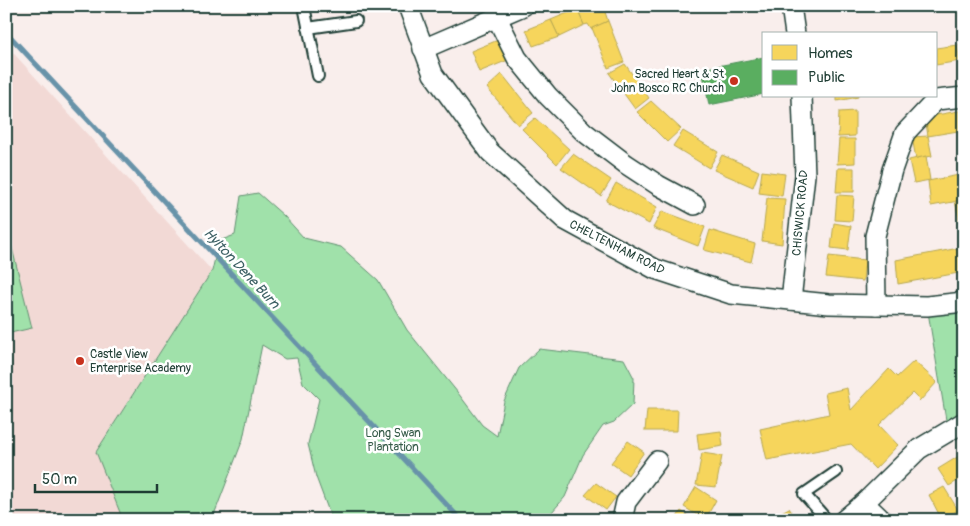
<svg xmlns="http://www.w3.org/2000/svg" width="970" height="526" font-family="Pangolin,sans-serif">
  <rect width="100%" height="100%" fill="#f9eeec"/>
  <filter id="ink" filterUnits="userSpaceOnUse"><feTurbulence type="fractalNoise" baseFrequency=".02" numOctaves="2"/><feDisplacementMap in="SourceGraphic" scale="10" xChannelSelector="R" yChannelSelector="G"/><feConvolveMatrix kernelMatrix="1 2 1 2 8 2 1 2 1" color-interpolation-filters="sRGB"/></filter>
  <g filter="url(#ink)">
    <polygon fill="#f2d9d5" points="6,45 212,271 96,452 123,520 6,520"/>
    <g fill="#a0e1aa" stroke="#608f6f">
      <polygon points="258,193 284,216 304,238 341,247 378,280 407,330 458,393 482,425 497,436 504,401 519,368 539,349 624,359 634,378 633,404 614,422 603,426 583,455 565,497 545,520 332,520 316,477 308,444 319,399 303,383 297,358 285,359 262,345 243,439 212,520 123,520 96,452 212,271 219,241 235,235 241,196"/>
      <polygon points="6,224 32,328 6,334"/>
      <polygon points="964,302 964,422 948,432 927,306"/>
    </g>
    <g fill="#f6d55c" stroke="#b6a750">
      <polygon points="583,6 603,6 608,21 591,29 588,24 584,25 577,9"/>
      <polygon points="577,9 584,25 559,37 551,20"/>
      <polygon points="551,20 559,37 533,46 526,30"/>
      <polygon points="608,21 624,62 608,68 592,28"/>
      <polygon points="503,38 513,58 479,72 471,51"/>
      <polygon points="964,43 964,61 963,61 959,44"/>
      <polygon points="957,45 960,61 936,65 936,48"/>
      <polygon points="625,64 649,98 635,109 609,73"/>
      <polygon points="502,74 533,113 518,125 487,88"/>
      <polygon points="837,96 858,96 858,97 837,101"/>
      <polygon points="651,101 681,129 667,142 637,112"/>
      <polygon points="964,110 964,130 928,136 925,117"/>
      <polygon points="855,111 855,136 838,137 839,112"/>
      <polygon points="535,118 569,149 557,164 522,129"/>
      <polygon points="683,131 718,152 709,168 673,146"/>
      <polygon points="928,136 932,156 916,159 912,137"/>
      <polygon points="839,139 855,139 855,163 837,164"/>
      <polygon points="573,154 611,180 601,196 561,168"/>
      <polygon points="722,155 759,171 753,187 714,170"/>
      <polygon points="926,156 930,180 914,183 909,160"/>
      <polygon points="838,168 854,168 854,192 836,192"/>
      <polygon points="762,171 785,174 782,196 759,193"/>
      <polygon points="964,174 964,200 931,206 928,181"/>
      <polygon points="616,183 657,207 649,224 606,201"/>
      <polygon points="837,195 854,196 852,221 835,220"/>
      <polygon points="767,198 785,199 782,244 762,241"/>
      <polygon points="964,200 964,243 955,201"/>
      <polygon points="662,211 705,227 698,246 653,228"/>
      <polygon points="834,223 851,226 848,250 831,248"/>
      <polygon points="710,230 755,244 751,262 704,250"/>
      <polygon points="964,247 964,272 898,284 896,260"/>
      <polygon points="829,256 865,260 863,281 826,277"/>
      <polygon points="914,361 937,382 920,401 912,393 879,425 898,445 875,469 851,444 767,460 760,429 829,414 825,393 847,388 851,410 889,369 897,377"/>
      <polygon points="647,410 678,410 677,431 645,431"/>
      <polygon points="721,431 723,446 699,450 697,434"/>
      <polygon points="628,441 644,452 628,475 611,463"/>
      <polygon points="702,453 722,456 716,487 696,485"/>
      <polygon points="964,453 964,477 949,486 938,469"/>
      <polygon points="596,483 616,497 606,510 585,495"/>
      <polygon points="696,487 716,500 705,520 684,507"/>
      <polygon points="944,487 958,510 942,520 929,495"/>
      <polygon points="789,508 797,520 767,520"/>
      <polygon points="958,510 963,520 942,520"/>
      <polygon points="681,511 694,520 675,520"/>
    </g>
    <polygon fill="#5aae61" stroke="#488c54" points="764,57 764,94 709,105 702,69"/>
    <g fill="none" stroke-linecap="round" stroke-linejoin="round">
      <polyline stroke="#6893a9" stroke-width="5" points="6,32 461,520"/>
      <defs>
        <g id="lane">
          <polyline points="304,6 318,76"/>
          <polyline points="308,28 356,21"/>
          <polyline points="827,520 804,494 836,472"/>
        </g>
        <g id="street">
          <polyline points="408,6 433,74 490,152 565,220 655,269 731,294 829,304 927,306 964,302"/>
          <polyline points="791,6 795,34"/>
          <polyline points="497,18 517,58 548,96 584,132 626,164 658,185 695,205"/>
          <polyline points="423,49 523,6"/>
          <polyline points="791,300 805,175 802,96"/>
          <polyline points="876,305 875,236 892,170 905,133 936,100 964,97"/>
          <polyline points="864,503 882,520"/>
          <polyline points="622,520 626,502 657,461"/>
          <polyline points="844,520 864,503 919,449 964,422"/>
        </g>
      </defs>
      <use href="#lane" stroke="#1f3d34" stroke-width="14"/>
      <use href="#street" stroke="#1f3d34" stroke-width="22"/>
      <use href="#lane" stroke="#fff" stroke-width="10"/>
      <use href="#street" stroke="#fff" stroke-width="19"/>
    </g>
  </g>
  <g fill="#c8321e" stroke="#fff" stroke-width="2">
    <circle cx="734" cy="81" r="5"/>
    <circle cx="80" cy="361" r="5"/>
  </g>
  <g text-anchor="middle" stroke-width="5" stroke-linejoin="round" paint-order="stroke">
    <g font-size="12" fill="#1f3d34" stroke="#fff" text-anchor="end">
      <text x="724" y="78">Sacred Heart &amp; St<tspan x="724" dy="14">John Bosco RC Church</tspan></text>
      <text x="90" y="358" text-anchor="start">Castle View<tspan x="90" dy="14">Enterprise Academy</tspan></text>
    </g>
    <g font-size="12" fill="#1f3d34" stroke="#fff">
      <text transform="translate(800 213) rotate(-85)" y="4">CHISWICK ROAD</text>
      <text transform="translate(617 247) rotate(27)" y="4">CHELTENHAM ROAD</text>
    </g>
    <g font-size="12" fill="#395e4c" stroke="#fff">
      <text x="393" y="437">Long Swan<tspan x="393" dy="14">Plantation</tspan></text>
    </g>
    <g font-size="14" font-style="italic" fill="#3e6165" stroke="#fff">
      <text transform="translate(242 268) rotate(47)" y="5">Hylton Dene Burn</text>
    </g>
  </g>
  <rect width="970" height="526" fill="none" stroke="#fff" stroke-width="25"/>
  <rect x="12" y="12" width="945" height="501" fill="none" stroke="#1f3d34" stroke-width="2" filter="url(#ink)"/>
  <rect x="762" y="32" width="175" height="65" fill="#ffffff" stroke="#a5b1ae"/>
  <rect x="772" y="45" width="25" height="15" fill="#f6d55c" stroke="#a5b1ae"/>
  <text x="808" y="58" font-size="15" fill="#1f3d34">Homes</text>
  <rect x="772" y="70" width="25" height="15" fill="#5aae61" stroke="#a5b1ae"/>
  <text x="808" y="82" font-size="15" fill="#1f3d34">Public</text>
  <path d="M35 484v8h122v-8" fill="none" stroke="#1f3d34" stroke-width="2.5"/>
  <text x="42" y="484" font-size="15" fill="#1f3d34" stroke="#ffffff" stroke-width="4" paint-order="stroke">50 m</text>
</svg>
